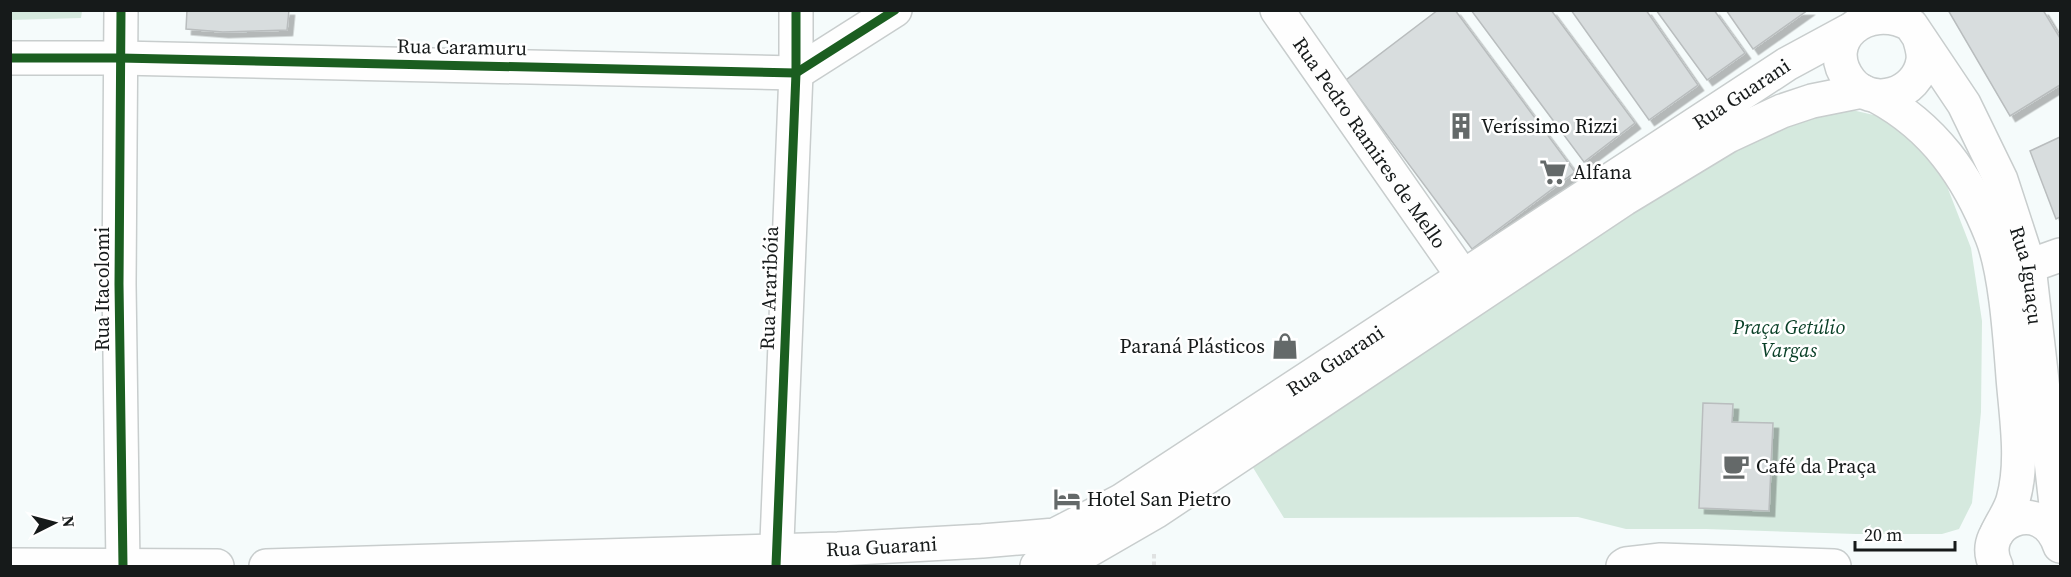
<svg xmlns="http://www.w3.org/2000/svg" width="2071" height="577" font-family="'Source Serif 4',serif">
  <defs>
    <filter id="shadow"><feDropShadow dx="5.5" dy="5.5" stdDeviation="0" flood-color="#0004"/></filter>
  </defs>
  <rect width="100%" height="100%" fill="#f5fbfb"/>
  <g fill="#d5e9de">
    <polygon points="11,10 82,11 81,18 11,20"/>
    <polygon points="1839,107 1878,116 1903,129 1943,176 1971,248 1982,321 1981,412 1972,503 1959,529 1942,534 1856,534 1706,529 1626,529 1578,517 1284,518 1252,466 1744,138"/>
  </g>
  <g fill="#d8ddde" stroke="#b9bdbe" stroke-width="1.5" filter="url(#shadow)">
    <polygon points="187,10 289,10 287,30 223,32 186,29"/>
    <polygon points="1438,10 1455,10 1575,172 1472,249 1346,80"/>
    <polygon points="1471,10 1551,10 1635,123 1584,162"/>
    <polygon points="1571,10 1646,10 1698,85 1649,120"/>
    <polygon points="1656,10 1714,10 1745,53 1707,80"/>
    <polygon points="1726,10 1808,10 1753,49"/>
    <polygon points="1948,10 2043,10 2060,38 2060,85 2010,116"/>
    <polygon points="2060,137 2060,217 2056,219 2030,151"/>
    <polygon points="1703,403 1733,404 1732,422 1773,423 1769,511 1699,508"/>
  </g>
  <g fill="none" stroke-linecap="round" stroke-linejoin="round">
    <defs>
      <g id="minor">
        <polyline points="121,10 119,284 123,566"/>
        <path id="s1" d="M1277,10L1462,275"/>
        <polyline points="10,58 120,58 796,73 895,10"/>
        <polyline points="2029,266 2060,255"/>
        <polyline points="776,566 796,73 796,10"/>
        <polyline points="1623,566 1626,564 1661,560 1834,566"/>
      </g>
      <g id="major">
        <path id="s2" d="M1919,37C1921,44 1924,52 1923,60C1918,95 1872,109 1850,81C1819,41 1867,0 1911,25L1964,104L2001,180L2029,266L2060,540"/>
        <path d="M1876,96C1934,127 1968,176 1992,237C2006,273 2010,338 2013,377C2016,416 2024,462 2013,500C2010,511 2002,522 1997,533"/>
        <polyline points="10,565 217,566"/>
        <path id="s3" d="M266,566L838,549L982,541L1055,535L1121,501L1787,64L1848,31"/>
        <polyline points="1037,566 1084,553 1155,512 1624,199 1728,136 1782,111 1812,101 1862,91"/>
        <path d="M1996,566C1975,524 2042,492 2060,546"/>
      </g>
    </defs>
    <use href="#minor" stroke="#c8cdcd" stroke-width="36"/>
    <use href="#major" stroke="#c8cdcd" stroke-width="36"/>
    <polyline stroke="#e0e2e2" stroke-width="4" stroke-dasharray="4.5 3" stroke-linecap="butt" points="1154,566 1154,552"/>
    <use href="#minor" stroke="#fefefe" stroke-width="33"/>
    <use href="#major" stroke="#fefefe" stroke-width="33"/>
    <defs>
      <g id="cycleway">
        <polyline points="121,10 119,284 123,566"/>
        <polyline points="10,58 120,58 796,73 895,10"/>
        <polyline points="776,566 796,73 796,10"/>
      </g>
    </defs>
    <use href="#cycleway" stroke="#fff" stroke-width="13"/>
    <use href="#cycleway" stroke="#1b5e20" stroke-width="9"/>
  </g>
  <defs>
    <symbol id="building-bare" viewBox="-9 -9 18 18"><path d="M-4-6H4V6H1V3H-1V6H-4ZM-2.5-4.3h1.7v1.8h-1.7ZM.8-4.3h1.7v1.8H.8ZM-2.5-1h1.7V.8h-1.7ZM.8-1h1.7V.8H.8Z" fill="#646969" stroke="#fff" stroke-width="2.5" paint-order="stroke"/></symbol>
    <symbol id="supermarket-bare" viewBox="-9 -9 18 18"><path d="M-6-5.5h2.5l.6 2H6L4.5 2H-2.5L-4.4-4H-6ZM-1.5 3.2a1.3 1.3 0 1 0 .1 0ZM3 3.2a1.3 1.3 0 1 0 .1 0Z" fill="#646969" stroke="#fff" stroke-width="2.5" paint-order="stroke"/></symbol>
    <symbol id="shop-bare" viewBox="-9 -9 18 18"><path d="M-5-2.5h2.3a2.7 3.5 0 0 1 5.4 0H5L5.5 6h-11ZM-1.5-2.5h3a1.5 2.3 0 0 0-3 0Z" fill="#646969" stroke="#fff" stroke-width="2.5" paint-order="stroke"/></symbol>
    <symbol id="cafe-bare" viewBox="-9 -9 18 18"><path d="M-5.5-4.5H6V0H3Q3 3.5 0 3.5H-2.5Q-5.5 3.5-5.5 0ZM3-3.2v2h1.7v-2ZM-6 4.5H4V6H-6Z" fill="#646969" stroke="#fff" stroke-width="2.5" paint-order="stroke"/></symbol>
    <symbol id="hotel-bare" viewBox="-9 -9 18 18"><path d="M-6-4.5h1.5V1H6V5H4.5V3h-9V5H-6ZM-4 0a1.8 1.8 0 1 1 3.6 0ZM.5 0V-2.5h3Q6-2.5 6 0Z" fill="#646969" stroke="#fff" stroke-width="2.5" paint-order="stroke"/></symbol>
  </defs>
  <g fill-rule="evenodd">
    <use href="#building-bare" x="1442" y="107" width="38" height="38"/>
    <use href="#supermarket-bare" x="1534" y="153" width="38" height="38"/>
    <use href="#shop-bare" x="1266" y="327" width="38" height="38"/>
    <use href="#cafe-bare" x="1717" y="447" width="38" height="38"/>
    <use href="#hotel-bare" x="1048" y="480" width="38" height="38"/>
  </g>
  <g text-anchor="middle" stroke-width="5" stroke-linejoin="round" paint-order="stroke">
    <g font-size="20" fill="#161a1a" stroke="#fff">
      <text transform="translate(462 47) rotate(1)" y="7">Rua Caramuru</text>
      <text dy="7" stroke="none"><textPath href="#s3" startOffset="1606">Rua Guarani</textPath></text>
      <text dy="7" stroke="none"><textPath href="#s1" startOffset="162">Rua Pedro Ramires de Mello</textPath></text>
      <text dy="7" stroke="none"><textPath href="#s2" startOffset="519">Rua Iguaçu</textPath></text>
      <text transform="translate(769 288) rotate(-88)" y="7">Rua Araribóia</text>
      <text transform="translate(102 289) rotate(-90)" y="7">Rua Itacolomi</text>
      <text dy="7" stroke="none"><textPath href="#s3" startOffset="1120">Rua Guarani</textPath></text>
      <text dy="7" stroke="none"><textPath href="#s3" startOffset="616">Rua Guarani</textPath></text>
    </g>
    <g font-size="20" fill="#161a1a" stroke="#fff" text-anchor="start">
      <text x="1481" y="133">Veríssimo Rizzi</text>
      <text x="1573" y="179">Alfana</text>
      <text x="1265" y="353" text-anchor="end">Paraná Plásticos</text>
      <text x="1756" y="473">Café da Praça</text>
      <text x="1087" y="506">Hotel San Pietro</text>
    </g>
    <g font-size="20" font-style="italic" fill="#073e25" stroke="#fff">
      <text x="1789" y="334">Praça Getúlio<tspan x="1789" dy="23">Vargas</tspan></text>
    </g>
  </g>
  <rect width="2071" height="577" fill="none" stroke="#161a1a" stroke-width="24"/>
  <g transform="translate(54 523) rotate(84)" stroke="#ffffff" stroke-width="4.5" paint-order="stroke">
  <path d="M0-4.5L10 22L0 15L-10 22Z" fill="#161a1a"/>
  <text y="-9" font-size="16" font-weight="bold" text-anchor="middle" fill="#161a1a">N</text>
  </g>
  <path d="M1855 541v9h100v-9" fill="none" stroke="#161a1a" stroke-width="3"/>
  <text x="1864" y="541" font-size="18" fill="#161a1a" stroke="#ffffff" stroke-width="4.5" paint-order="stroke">20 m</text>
</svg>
